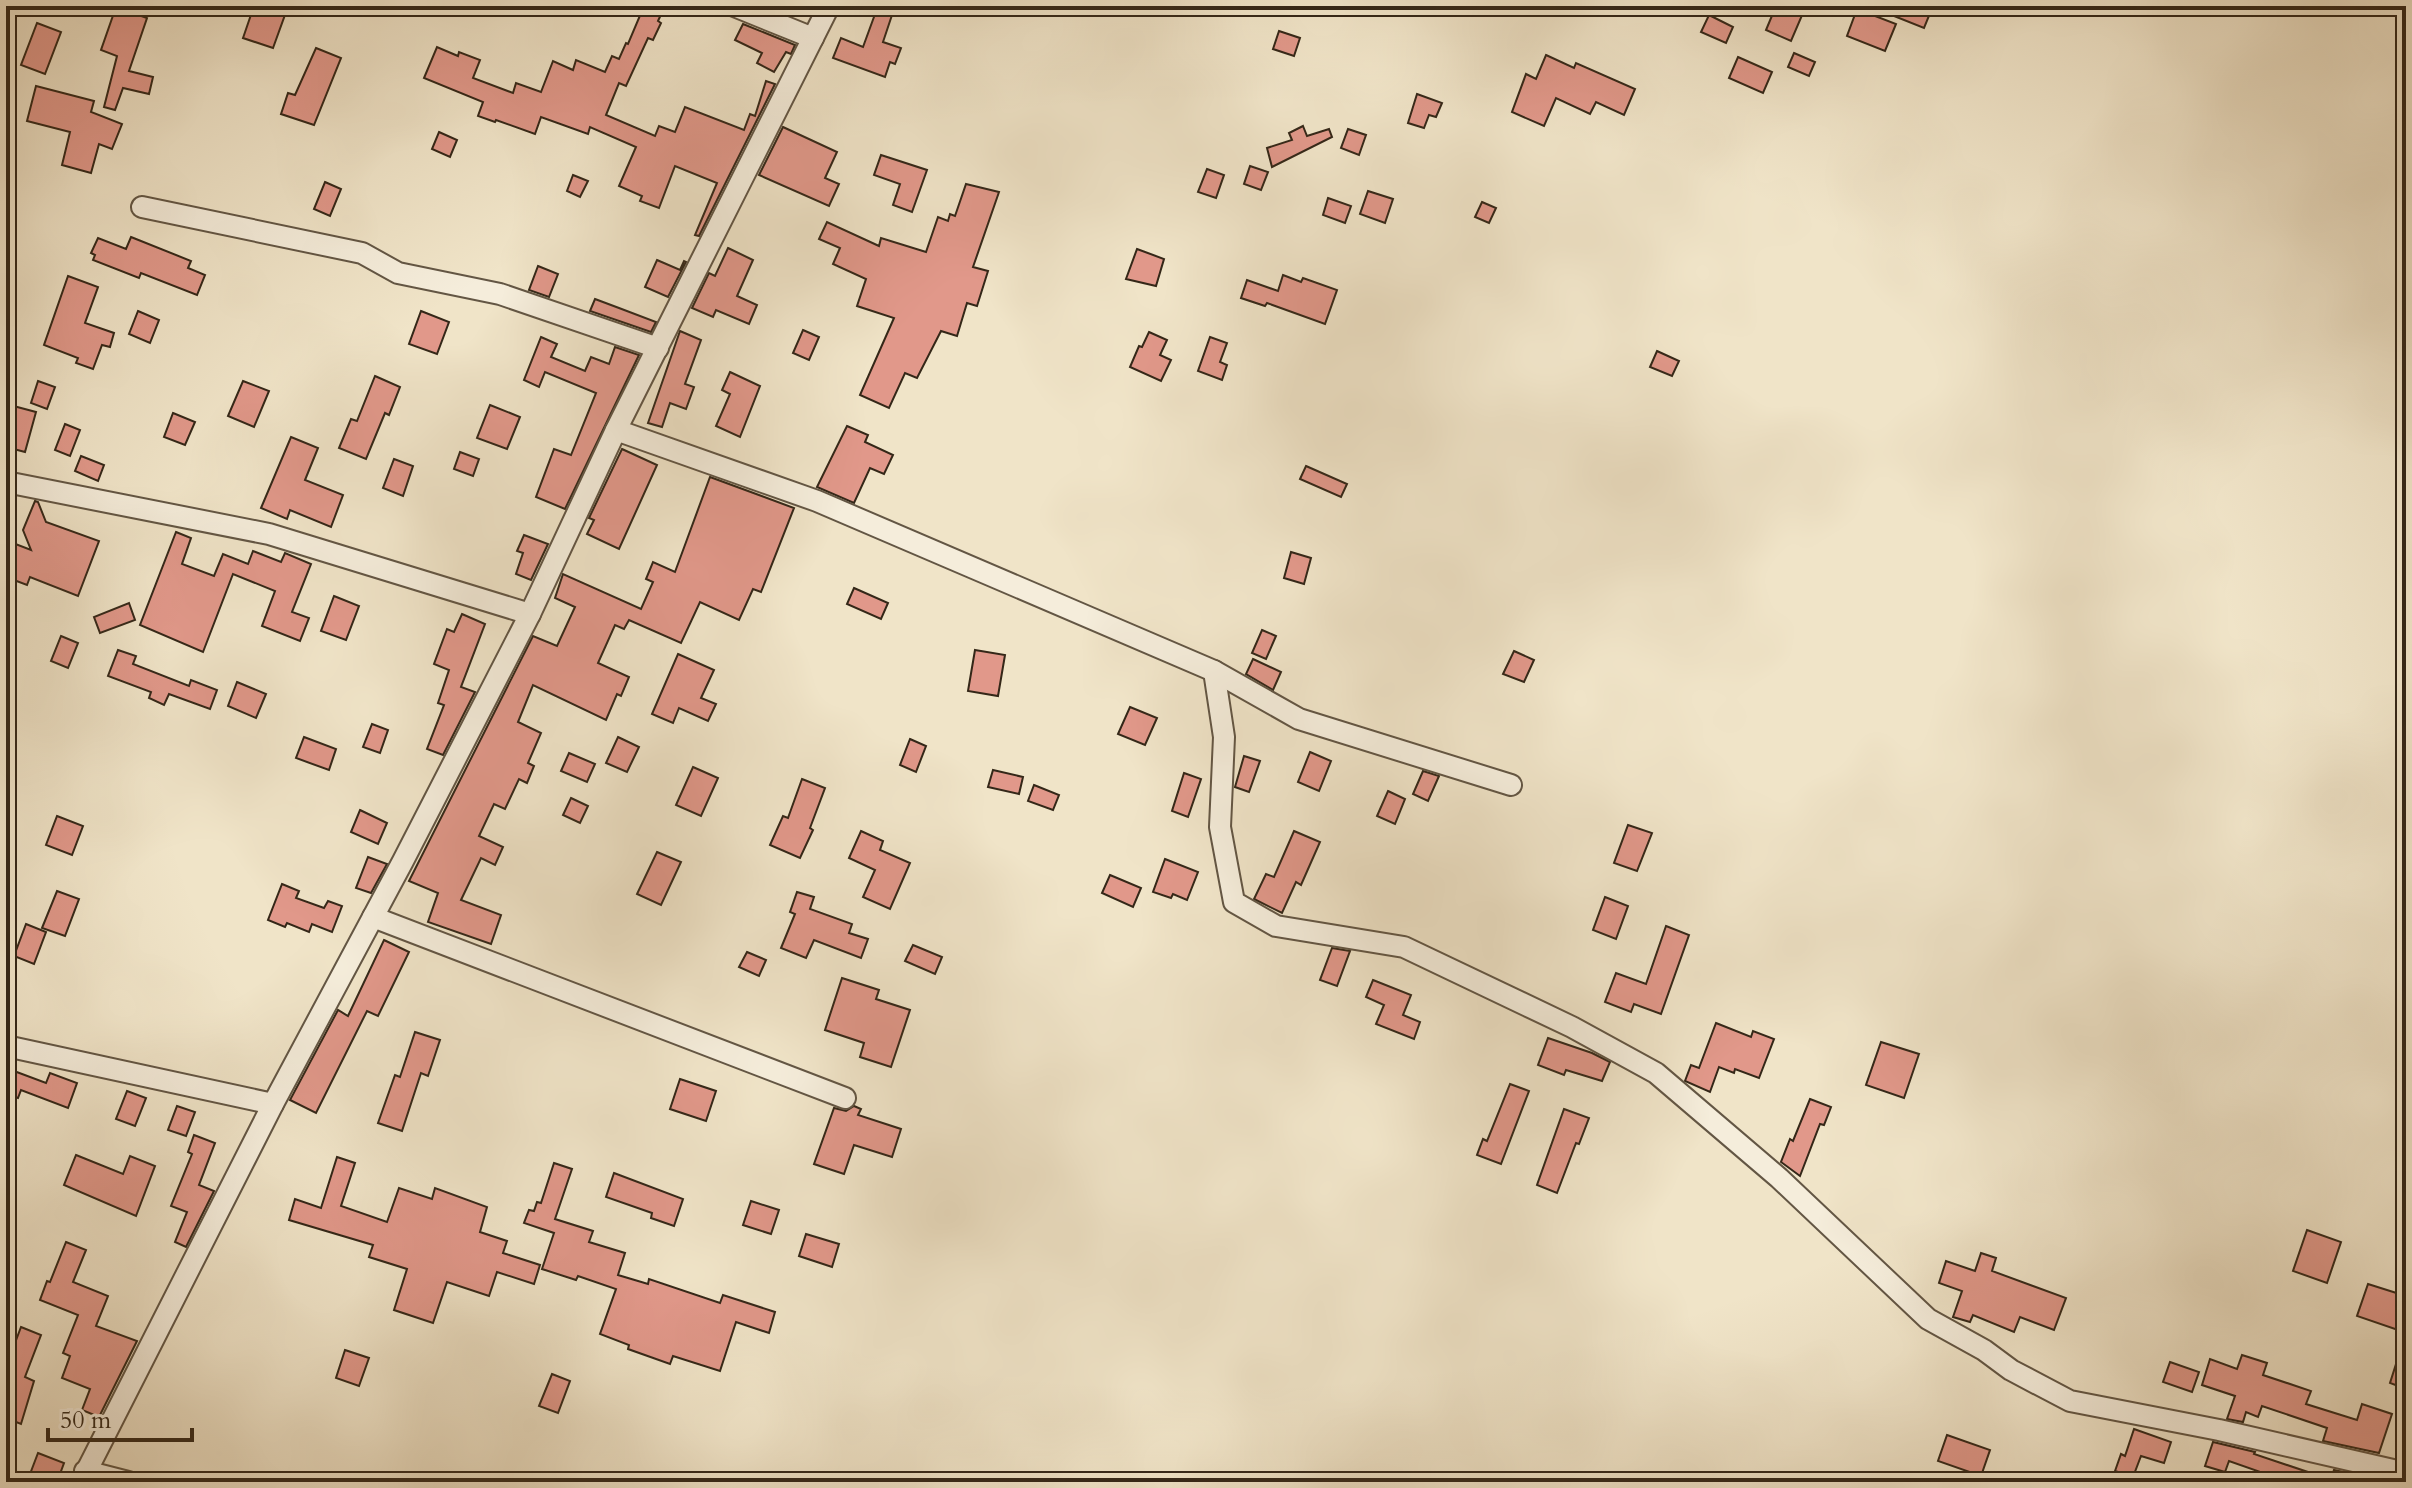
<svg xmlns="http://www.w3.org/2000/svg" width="2412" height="1488" font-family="Cardo,serif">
  <rect width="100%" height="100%" fill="#f0e4c8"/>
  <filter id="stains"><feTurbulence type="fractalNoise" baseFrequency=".0025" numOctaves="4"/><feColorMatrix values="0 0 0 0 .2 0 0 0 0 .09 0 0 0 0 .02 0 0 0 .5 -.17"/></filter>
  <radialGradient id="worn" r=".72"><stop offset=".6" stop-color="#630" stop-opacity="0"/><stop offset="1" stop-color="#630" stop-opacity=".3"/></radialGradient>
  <g fill="#e1988a" stroke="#342718" stroke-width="2">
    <polygon points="254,6 268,6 286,12 273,48 243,38"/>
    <polygon points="644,6 665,6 658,21 661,23 653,40 648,38 626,86 619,83 606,115 655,136 659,126 675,132 685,107 744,130 750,114 755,116 766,81 775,84 699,236 695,235 717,183 675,166 659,208 640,201 642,196 619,186 636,147 590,127 588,134 541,117 535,134 496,120 495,122 478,116 483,102 424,78 437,47 458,56 459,52 480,60 473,78 513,93 516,83 541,92 553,61 573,70 576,60 605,72 612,56 619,59 626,43 628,44"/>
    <polygon points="878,6 895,6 883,42 901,48 895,64 890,62 885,77 833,58 841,38 863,47"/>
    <polygon points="1776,6 1806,6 1791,41 1766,30"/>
    <polygon points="1869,6 1933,6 1924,28"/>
    <polygon points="116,7 147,18 129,71 153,77 149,94 123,88 115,110 104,107 117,56 101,50"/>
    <polygon points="1857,9 1896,24 1885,51 1847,36"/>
    <polygon points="1709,15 1733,27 1726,43 1701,32"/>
    <polygon points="37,23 61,32 45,74 21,65"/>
    <polygon points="743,24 795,45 791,54 786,52 774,72 757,63 762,53 735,40"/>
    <polygon points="1279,31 1300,38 1294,56 1273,49"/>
    <polygon points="316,48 341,58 314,125 281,114 288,93 295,95"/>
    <polygon points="1794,53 1815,62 1809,76 1788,67"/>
    <polygon points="1546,55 1574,68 1576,63 1635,89 1624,115 1596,102 1590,114 1556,98 1544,126 1512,112 1526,74 1536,79"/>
    <polygon points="1738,57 1772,72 1763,93 1729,78"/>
    <polygon points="36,86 94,101 91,112 122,124 112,149 99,144 91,173 62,165 70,132 27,121"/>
    <polygon points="1417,94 1442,103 1436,117 1429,115 1424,128 1408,123"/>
    <polygon points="1303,126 1307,136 1329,129 1332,137 1272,167 1267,148 1292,140 1289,133"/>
    <polygon points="783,127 837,152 825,178 839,184 829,206 759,175"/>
    <polygon points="1348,129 1366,135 1359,155 1341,148"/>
    <polygon points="439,132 457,140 450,157 432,149"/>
    <polygon points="881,155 927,170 912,212 893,205 900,184 874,175"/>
    <polygon points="1250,166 1268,172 1261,190 1244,184"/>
    <polygon points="1207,169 1224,175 1216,198 1198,192"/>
    <polygon points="573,175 588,181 580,197 567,191"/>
    <polygon points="325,182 341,189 330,216 314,209"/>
    <polygon points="966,184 999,192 973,267 988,271 977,306 967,303 957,336 941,331 917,378 905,373 889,408 860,395 894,318 857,306 866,279 833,264 840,248 819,239 827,222 879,246 881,238 926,252 938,217 948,221 950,214 955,216"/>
    <polygon points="1368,191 1393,199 1385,223 1360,214"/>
    <polygon points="1328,198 1351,206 1345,223 1323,215"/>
    <polygon points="1482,202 1496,208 1489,223 1475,217"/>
    <polygon points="131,237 191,261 188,268 205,275 197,295 141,273 139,278 93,260 95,255 91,253 98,238 126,249"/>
    <polygon points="728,248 753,260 737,296 757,305 749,324 716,310 713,317 692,308 709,273 715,276"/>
    <polygon points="1137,249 1164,259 1156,286 1126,279"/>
    <polygon points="657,260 680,270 684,261 686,262 668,297 645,287"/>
    <polygon points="538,266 558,274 549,297 529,290"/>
    <polygon points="1283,275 1301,282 1303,278 1337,290 1325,324 1267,303 1265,306 1241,298 1247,280 1278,291"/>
    <polygon points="68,276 98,287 85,323 114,333 110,347 102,345 93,369 76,363 78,358 44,345"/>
    <polygon points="595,299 619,308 656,322 651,332 590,311"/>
    <polygon points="138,311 159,320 150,343 129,334"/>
    <polygon points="421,311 449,322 437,354 409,344"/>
    <polygon points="803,330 819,337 809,360 793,353"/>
    <polygon points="680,331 701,340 685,384 694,387 686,409 670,403 662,427 648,423"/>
    <polygon points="1149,332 1167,340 1160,355 1171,360 1161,381 1130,367 1139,346 1142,347"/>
    <polygon points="541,337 557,344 551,357 585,371 591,357 609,364 615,347 639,355 565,509 536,497 554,449 571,455 596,393 545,372 539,387 524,380"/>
    <polygon points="1210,337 1227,343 1220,362 1227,365 1222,380 1198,371"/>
    <polygon points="1657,351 1679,361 1672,376 1650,367"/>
    <polygon points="730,372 760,386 740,437 716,426 730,394 722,390"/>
    <polygon points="375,376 400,387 389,415 385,413 366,459 339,448 351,419 357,421"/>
    <polygon points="38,381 55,387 47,409 31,403"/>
    <polygon points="243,381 269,391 254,427 228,416"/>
    <polygon points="6,404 36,412 25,452 6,447"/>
    <polygon points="490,405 520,417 507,449 477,438"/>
    <polygon points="173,413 195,422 185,445 164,437"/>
    <polygon points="65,424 80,430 70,456 55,450"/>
    <polygon points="847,426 868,435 865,442 893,455 884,474 870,468 854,503 817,487"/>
    <polygon points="291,437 318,448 305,480 343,495 331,527 290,510 287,519 261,508"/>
    <polygon points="622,449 657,465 619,549 587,534 594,520 589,518"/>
    <polygon points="460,452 479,459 473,476 454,469"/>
    <polygon points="81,456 104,465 98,481 75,471"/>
    <polygon points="394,459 413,466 403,496 383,488"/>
    <polygon points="1306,466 1347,484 1341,497 1300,479"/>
    <polygon points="710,477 794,508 761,592 753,589 739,620 700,602 681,643 629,620 624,629 615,625 598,663 629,677 621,696 617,694 606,720 533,685 518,722 541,733 528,763 534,766 527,783 519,779 505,809 494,804 479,836 503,847 495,865 481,858 461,900 501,915 491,944 428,922 438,893 409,881 533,636 557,646 575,607 555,598 563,574 641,609 653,582 646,579 653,562 675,572"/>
    <polygon points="35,501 38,502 46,522 99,541 78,596 30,577 27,585 6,577 6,560 13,543 31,550 23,530"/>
    <polygon points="176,532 191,538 182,564 214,576 223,554 248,564 253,551 281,562 285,553 311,564 292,612 309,618 300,641 262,626 275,591 233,574 203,652 140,625"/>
    <polygon points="524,535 548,544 531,580 516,574 523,553 517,551"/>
    <polygon points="1291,552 1311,558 1304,584 1284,578"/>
    <polygon points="854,588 888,603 881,619 847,604"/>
    <polygon points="334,596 359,606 346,640 321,631"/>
    <polygon points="129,603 135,620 100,633 94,617"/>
    <polygon points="462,614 485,624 461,687 475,692 443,755 427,749 444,705 438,703 449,670 434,664 447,629 454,632"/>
    <polygon points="1262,630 1276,636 1266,659 1252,653"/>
    <polygon points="61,636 78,643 68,668 51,661"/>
    <polygon points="118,650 136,656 133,664 189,686 191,680 217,690 210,709 169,694 164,705 149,698 151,692 108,676"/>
    <polygon points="975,650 1005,655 998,696 968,691"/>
    <polygon points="1514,651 1534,660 1524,682 1503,674"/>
    <polygon points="678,654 714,670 701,698 716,704 708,721 679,708 673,723 652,714"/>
    <polygon points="1253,659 1281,672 1273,690 1246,674"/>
    <polygon points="237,682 266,694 256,718 228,706"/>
    <polygon points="1130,707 1157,718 1145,745 1118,734"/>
    <polygon points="372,724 388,730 380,753 363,747"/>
    <polygon points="304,737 336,749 329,770 296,758"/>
    <polygon points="618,737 639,747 627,772 606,763"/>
    <polygon points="910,739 926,746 916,772 900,765"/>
    <polygon points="1310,752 1331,761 1319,791 1298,782"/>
    <polygon points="569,753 595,764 587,782 561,771"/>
    <polygon points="1244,756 1260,761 1249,792 1235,787"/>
    <polygon points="693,767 718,778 701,816 676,805"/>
    <polygon points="993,770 1023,777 1019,794 988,787"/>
    <polygon points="1423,771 1439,776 1428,801 1413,794"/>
    <polygon points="1184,773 1201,779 1188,817 1172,811"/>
    <polygon points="802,779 825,788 810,828 813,830 800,858 770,845 783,816 788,818"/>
    <polygon points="1034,785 1059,795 1053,810 1028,801"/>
    <polygon points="1388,791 1405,799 1395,824 1377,816"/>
    <polygon points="571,798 588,806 580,823 563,815"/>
    <polygon points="360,810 387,823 378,844 351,832"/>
    <polygon points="57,816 83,826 72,855 46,845"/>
    <polygon points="1628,825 1652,833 1637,871 1614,863"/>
    <polygon points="861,831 883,841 880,850 910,863 890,909 863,897 875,870 849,858"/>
    <polygon points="1294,831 1320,842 1301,885 1296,882 1282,913 1254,899 1266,874 1274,877"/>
    <polygon points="657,852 681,862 661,905 637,894"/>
    <polygon points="368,857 387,864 371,893 356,888"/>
    <polygon points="1165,859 1198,872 1187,900 1173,894 1171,898 1153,892"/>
    <polygon points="1110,875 1141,888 1133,907 1102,893"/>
    <polygon points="282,884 299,891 296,898 324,908 328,901 342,906 332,932 312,924 309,932 287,923 285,927 268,920"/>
    <polygon points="57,891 79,899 65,936 42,928"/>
    <polygon points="797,892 814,897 810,909 852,924 849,933 868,939 861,958 814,940 806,958 781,948 795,914 790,912"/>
    <polygon points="1605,897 1628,906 1616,939 1593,930"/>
    <polygon points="26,924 46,932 34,964 14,956"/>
    <polygon points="1666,926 1689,935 1661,1014 1634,1004 1631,1012 1605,1002 1616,973 1646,984"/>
    <polygon points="384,940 409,952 378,1016 367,1011 316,1113 290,1100 338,1010 348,1016"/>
    <polygon points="913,945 942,957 935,974 905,961"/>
    <polygon points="1332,948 1350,951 1337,986 1320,980"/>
    <polygon points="747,952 766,960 759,976 739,967"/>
    <polygon points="842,978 879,990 876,999 910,1010 891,1067 860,1057 864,1043 825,1030"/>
    <polygon points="1373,980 1411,995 1403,1015 1420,1022 1414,1039 1376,1024 1384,1005 1366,997"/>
    <polygon points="1716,1023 1751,1037 1753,1031 1774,1039 1759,1078 1735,1069 1734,1073 1719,1067 1710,1092 1685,1081 1691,1065 1699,1068"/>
    <polygon points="415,1032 440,1040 428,1076 421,1073 402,1131 378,1123 395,1075 400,1077"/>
    <polygon points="1548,1038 1592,1053 1610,1062 1602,1081 1566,1070 1564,1075 1538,1065"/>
    <polygon points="1881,1042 1919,1054 1904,1098 1866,1085"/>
    <polygon points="6,1068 46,1083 50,1073 77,1083 68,1108 21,1090 18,1098 6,1094"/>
    <polygon points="680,1079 716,1091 706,1121 670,1109"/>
    <polygon points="1510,1084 1529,1091 1501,1164 1477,1155 1483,1139 1487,1141"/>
    <polygon points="127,1091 146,1098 135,1126 116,1119"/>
    <polygon points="1810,1099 1831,1107 1824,1125 1820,1124 1800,1176 1781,1162 1790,1139 1793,1141"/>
    <polygon points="177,1106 195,1112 186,1136 168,1130"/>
    <polygon points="854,1106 861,1109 858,1115 901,1129 892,1157 854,1145 844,1174 814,1164 834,1108 846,1111"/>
    <polygon points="1564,1109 1589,1118 1579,1144 1576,1143 1557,1193 1537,1185"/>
    <polygon points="194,1135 215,1143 199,1185 214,1191 186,1247 175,1242 187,1212 171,1206 192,1154 188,1152"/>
    <polygon points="76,1155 123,1174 130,1156 155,1166 136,1216 64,1185"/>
    <polygon points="337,1157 355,1163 341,1206 387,1222 399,1188 432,1199 435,1188 487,1207 480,1232 507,1241 503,1253 540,1265 534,1284 497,1272 489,1296 447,1282 433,1323 394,1310 407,1269 369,1257 373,1245 289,1220 295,1199 321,1208"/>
    <polygon points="554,1163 572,1169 555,1219 593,1231 589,1242 625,1253 618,1275 648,1284 649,1279 720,1303 723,1295 775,1312 769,1333 736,1322 720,1371 673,1356 670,1364 628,1349 629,1345 600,1334 616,1289 578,1276 576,1280 542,1269 554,1233 524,1223 529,1210 534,1211 537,1202 541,1203"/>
    <polygon points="614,1173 683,1199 674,1226 651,1218 652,1213 606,1197"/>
    <polygon points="751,1201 779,1210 771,1234 743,1225"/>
    <polygon points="2307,1230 2341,1242 2327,1283 2293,1271"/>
    <polygon points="806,1234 839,1244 832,1267 799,1256"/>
    <polygon points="66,1242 86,1250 73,1282 108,1296 96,1326 137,1341 99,1417 82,1410 90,1389 62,1378 70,1356 63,1353 78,1315 40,1300 47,1281 50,1282"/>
    <polygon points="1981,1253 1996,1258 1992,1271 2066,1298 2054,1330 2020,1317 2014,1332 1973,1315 1970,1322 1953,1317 1962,1291 1939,1283 1946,1261 1975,1271"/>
    <polygon points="2368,1284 2406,1296 2406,1308 2398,1330 2357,1316"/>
    <polygon points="21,1327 41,1335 25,1377 34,1381 21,1424 6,1418 6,1367"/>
    <polygon points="2403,1342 2406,1343 2406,1389 2390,1383"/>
    <polygon points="345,1350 369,1358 359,1386 336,1378"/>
    <polygon points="2242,1355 2267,1363 2263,1375 2311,1391 2306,1404 2357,1420 2362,1404 2392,1414 2379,1453 2323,1441 2327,1428 2262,1406 2258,1417 2246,1412 2243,1422 2227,1419 2235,1396 2202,1385 2210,1359 2237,1369"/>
    <polygon points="2170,1362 2199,1372 2192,1392 2163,1382"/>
    <polygon points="552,1374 570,1381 558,1413 539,1406"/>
    <polygon points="2134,1429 2171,1442 2164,1463 2141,1456 2133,1477 2115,1471 2121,1454 2125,1456"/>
    <polygon points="1947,1435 1990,1450 1981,1476 1938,1461"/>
    <polygon points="2213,1442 2255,1452 2254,1454 2329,1479 2329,1482 2270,1482 2272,1476 2229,1461 2225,1472 2205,1466"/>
    <polygon points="38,1453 64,1463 57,1482 27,1482"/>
    <polygon points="2334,1470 2371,1478 2370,1482 2330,1482"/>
  </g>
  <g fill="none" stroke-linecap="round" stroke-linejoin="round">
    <defs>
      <g id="street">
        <polyline points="734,6 813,38"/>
        <polyline points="142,207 362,253 398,273 500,294 658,348"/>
        <polyline points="616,430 817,501 1214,671 1299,719 1511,785"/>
        <polyline points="6,482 269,534 530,614"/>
        <polyline points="1214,671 1224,737 1220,827 1234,902 1276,926 1404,947 1572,1027 1656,1073 1779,1178 1928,1319 1984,1350 2011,1370 2070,1401 2219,1430 2406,1473"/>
        <polyline points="373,917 845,1098"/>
        <polyline points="6,1046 273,1104"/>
        <polyline points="85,1471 128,1482"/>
        <polyline points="81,1482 273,1104 403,861 530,614 616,430 829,6"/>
      </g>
    </defs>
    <use href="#street" stroke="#635644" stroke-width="24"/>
    <use href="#street" stroke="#f5eddb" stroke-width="20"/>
  </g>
  <rect width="2412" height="1488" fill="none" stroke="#f0e4c8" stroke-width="32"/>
  <rect x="8" y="8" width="2396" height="1472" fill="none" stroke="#342718" stroke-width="4"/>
  <rect x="16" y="16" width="2380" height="1456" fill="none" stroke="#342718" stroke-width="2"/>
  <path d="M48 1428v12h144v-12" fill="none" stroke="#342718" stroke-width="4"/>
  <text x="60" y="1428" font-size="24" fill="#342718" stroke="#f5eddb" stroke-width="6" paint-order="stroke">50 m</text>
  <rect width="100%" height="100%" filter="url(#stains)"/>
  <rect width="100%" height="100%" fill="url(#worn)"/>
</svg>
